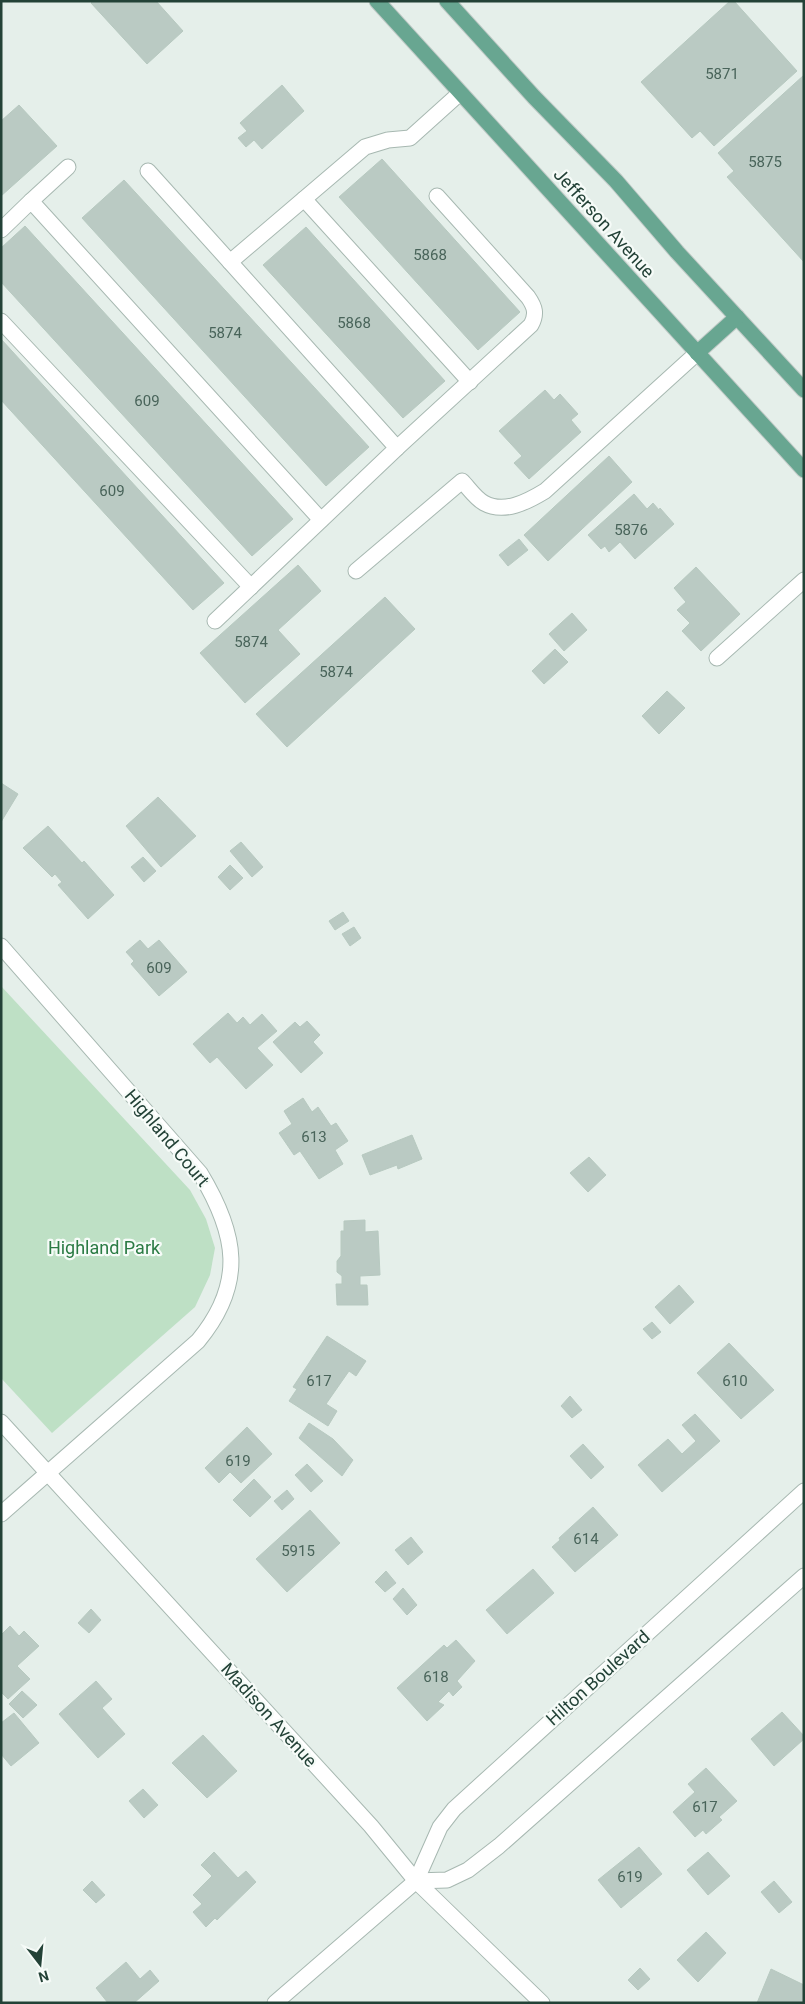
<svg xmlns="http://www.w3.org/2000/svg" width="805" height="2004" font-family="Roboto,sans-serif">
  <rect width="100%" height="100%" fill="#e5efea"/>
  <polygon fill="#bee0c5" points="1,986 190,1190 206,1219 215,1248 210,1275 195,1307 52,1433 1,1378"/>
  <g fill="#bacac3" stroke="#b7c9c0">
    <polygon points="93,1 156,1 183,31 147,64 91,3"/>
    <polygon points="730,1 734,1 797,71 714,146 700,131 692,138 641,82"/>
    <polygon points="804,75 804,262 727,177 734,171 718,153"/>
    <polygon points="282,85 304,111 262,149 254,140 246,147 238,138 247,131 240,123"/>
    <polygon points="19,105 57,146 1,196 1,121"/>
    <polygon points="382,159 520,312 478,350 339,197"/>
    <polygon points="124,180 369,447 326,486 82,218"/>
    <polygon points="25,226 293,519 252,556 1,282 1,248"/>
    <polygon points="306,227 445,381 403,418 263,265"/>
    <polygon points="1,339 224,583 193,610 1,400"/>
    <polygon points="545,390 554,400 560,394 578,414 571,420 581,432 529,479 514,463 522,456 499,431"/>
    <polygon points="609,456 632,482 548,561 524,535"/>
    <polygon points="634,494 647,509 653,503 659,510 660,508 674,524 635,559 620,542 609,552 605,546 601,549 588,535"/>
    <polygon points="519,539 528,550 508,566 499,555"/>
    <polygon points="298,565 321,591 278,630 300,654 245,703 200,653"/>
    <polygon points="696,567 740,614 701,651 682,631 690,623 677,610 686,602 674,588"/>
    <polygon points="385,597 415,629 287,747 256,714"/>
    <polygon points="572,613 587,630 564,651 549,634"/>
    <polygon points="555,649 568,662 544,684 532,671"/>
    <polygon points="667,691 685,708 659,734 642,716"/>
    <polygon points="1,783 18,794 1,822"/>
    <polygon points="158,797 196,836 161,867 126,826"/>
    <polygon points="48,826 82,863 84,861 114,895 88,919 58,885 62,882 55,874 52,877 23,848"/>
    <polygon points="241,842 263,867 252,877 230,851"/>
    <polygon points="143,857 156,871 144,882 131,867"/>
    <polygon points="230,865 243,878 230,890 218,877"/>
    <polygon points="343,912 349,921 335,930 329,921"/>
    <polygon points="354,927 361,938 350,946 342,934"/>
    <polygon points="140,940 148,949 159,940 187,972 159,996 131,964 134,961 126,952"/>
    <polygon points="228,1013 237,1023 243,1017 250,1025 262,1014 277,1031 257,1048 273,1065 246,1089 217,1057 210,1063 193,1044"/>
    <polygon points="307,1021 320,1035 313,1042 323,1053 301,1073 273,1042 295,1022 300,1027"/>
    <polygon points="303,1098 312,1112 318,1107 331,1126 336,1123 348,1141 335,1150 343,1164 319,1179 300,1151 294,1155 279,1133 292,1124 284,1111"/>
    <polygon points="412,1135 422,1159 398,1169 397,1165 370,1175 362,1155"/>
    <polygon points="589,1157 606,1175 588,1192 570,1173"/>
    <polygon points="365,1220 365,1232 378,1231 380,1275 360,1276 360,1285 367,1285 368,1305 337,1305 336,1284 342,1284 342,1276 337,1272 337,1261 341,1256 341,1231 344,1231 344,1221"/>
    <polygon points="679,1285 694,1302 670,1324 655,1307"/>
    <polygon points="652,1322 661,1332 652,1339 643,1329"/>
    <polygon points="327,1336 366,1361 356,1376 349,1371 326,1404 337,1411 328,1426 289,1401 297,1389 293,1387"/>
    <polygon points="729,1343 774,1390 741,1419 697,1373"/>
    <polygon points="570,1396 582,1410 572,1418 561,1406"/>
    <polygon points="695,1414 720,1441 662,1492 638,1465 668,1439 682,1454 696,1441 682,1425"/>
    <polygon points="309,1423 333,1439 353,1460 342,1476 299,1438"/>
    <polygon points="247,1427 272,1454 241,1483 230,1472 219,1483 205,1468"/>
    <polygon points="583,1444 604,1467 591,1479 570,1456"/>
    <polygon points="307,1464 323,1481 311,1492 295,1475"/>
    <polygon points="254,1479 271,1497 250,1517 233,1500"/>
    <polygon points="287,1490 294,1499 282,1510 274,1501"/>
    <polygon points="593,1507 618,1535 575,1572 552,1547 560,1540 559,1538"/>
    <polygon points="310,1510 340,1543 287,1592 256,1559"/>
    <polygon points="411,1537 423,1552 408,1565 395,1550"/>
    <polygon points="533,1569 554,1593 507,1634 486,1610"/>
    <polygon points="386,1571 396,1583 385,1592 375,1582"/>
    <polygon points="403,1588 417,1605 407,1615 393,1599"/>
    <polygon points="91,1609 101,1620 89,1633 78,1623"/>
    <polygon points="10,1626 19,1636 24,1631 39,1646 17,1666 30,1679 8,1699 1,1692 1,1635"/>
    <polygon points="456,1640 475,1661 457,1681 462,1687 453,1696 449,1691 438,1702 444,1705 427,1721 397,1688 444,1645 447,1648"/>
    <polygon points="96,1681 112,1699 102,1708 125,1734 98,1758 59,1714"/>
    <polygon points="22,1691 37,1705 23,1718 9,1704"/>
    <polygon points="782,1712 804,1736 804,1739 774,1766 751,1739"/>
    <polygon points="14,1713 39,1743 11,1766 1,1754 1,1723"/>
    <polygon points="203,1735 237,1771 207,1798 172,1763"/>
    <polygon points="706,1768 737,1801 719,1817 722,1820 706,1834 703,1830 695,1837 673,1812 695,1792 688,1784"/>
    <polygon points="143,1789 158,1805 144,1818 129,1801"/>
    <polygon points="639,1847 662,1874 621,1908 598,1880"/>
    <polygon points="214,1852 238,1878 246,1871 256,1882 217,1920 215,1918 206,1927 193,1912 202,1904 193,1895 212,1876 201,1865"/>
    <polygon points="708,1852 730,1876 708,1895 687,1870"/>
    <polygon points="92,1881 105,1895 96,1903 83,1890"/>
    <polygon points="774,1881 792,1902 779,1913 761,1892"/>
    <polygon points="706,1932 726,1953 698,1982 677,1960"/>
    <polygon points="126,1962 140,1979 150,1970 159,1981 134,2003 108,2003 96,1988"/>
    <polygon points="640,1968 650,1979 638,1990 628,1980"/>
    <polygon points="771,1969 804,1985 804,2003 757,2003"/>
  </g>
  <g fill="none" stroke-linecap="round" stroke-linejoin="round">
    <defs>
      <g id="service">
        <polyline points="148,171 230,262"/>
        <polyline points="304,199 470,382"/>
        <polyline points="31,201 68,167"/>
        <polyline points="1,230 31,201 321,520"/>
        <polyline points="1,321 251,587"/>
        <path d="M397,448L531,325C537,314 535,307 528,297L437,196"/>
        <path d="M356,571L462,481C468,487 475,498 484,503C504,514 527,502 545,491L697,353"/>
        <polyline points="215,621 397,448 230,262 365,147 388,140 410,138 460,93"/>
        <polyline points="717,658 804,580"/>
      </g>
      <g id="minor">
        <path d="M1,946L200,1173C237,1234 246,1283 198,1341L1,1514"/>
        <polyline points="1,1422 371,1826 416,1881 542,2003"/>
        <polyline points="416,1881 447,1880 468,1870 499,1846 804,1576"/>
        <polyline points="275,2003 416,1881 440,1827 454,1809 804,1491"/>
      </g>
      <g id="primary">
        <polyline points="377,1 804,470"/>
        <polyline points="447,1 534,97 616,181 677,252 804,390"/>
        <polyline points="697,353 737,317"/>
      </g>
    </defs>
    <use href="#service" stroke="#a7b8b1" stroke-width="17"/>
    <use href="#minor" stroke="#a7b8b1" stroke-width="17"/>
    <use href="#primary" stroke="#c1cac7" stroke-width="17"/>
    <use href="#service" stroke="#fff" stroke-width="15"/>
    <use href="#minor" stroke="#fff" stroke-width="15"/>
    <use href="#primary" stroke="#68a691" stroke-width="15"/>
  </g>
  <g text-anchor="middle" stroke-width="4.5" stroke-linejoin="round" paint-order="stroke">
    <g font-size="15" fill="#49645a">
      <text x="722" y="79">5871</text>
      <text x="765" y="167">5875</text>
      <text x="430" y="260">5868</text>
      <text x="354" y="328">5868</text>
      <text x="225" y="338">5874</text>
      <text x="147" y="406">609</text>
      <text x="112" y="496">609</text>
      <text x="631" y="535">5876</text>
      <text x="251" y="647">5874</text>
      <text x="336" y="677">5874</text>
      <text x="159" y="973">609</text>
      <text x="314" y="1142">613</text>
      <text x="319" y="1386">617</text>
      <text x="735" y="1386">610</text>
      <text x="238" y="1466">619</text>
      <text x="586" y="1544">614</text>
      <text x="298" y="1556">5915</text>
      <text x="436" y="1682">618</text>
      <text x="705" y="1812">617</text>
      <text x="630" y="1882">619</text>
    </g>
    <g font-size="18" fill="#234237" stroke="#f6fbf8">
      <text transform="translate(604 223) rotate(48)" y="6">Jefferson Avenue</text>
      <text transform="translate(167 1138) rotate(50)" y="6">Highland Court</text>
      <text transform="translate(598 1678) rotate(-42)" y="6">Hilton Boulevard</text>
      <text transform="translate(269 1715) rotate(48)" y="6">Madison Avenue</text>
    </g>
    <g font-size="18" fill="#2b7b44" stroke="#f6fbf8">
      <text x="104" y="1254">Highland Park</text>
    </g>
  </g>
  <rect width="805" height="2004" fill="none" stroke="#234237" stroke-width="5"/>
  <g transform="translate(40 1964) rotate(164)" stroke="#f6fbf8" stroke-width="4" paint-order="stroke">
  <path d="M0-4L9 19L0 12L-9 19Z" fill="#234237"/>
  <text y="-8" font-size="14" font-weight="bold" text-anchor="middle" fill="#234237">N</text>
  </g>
</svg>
